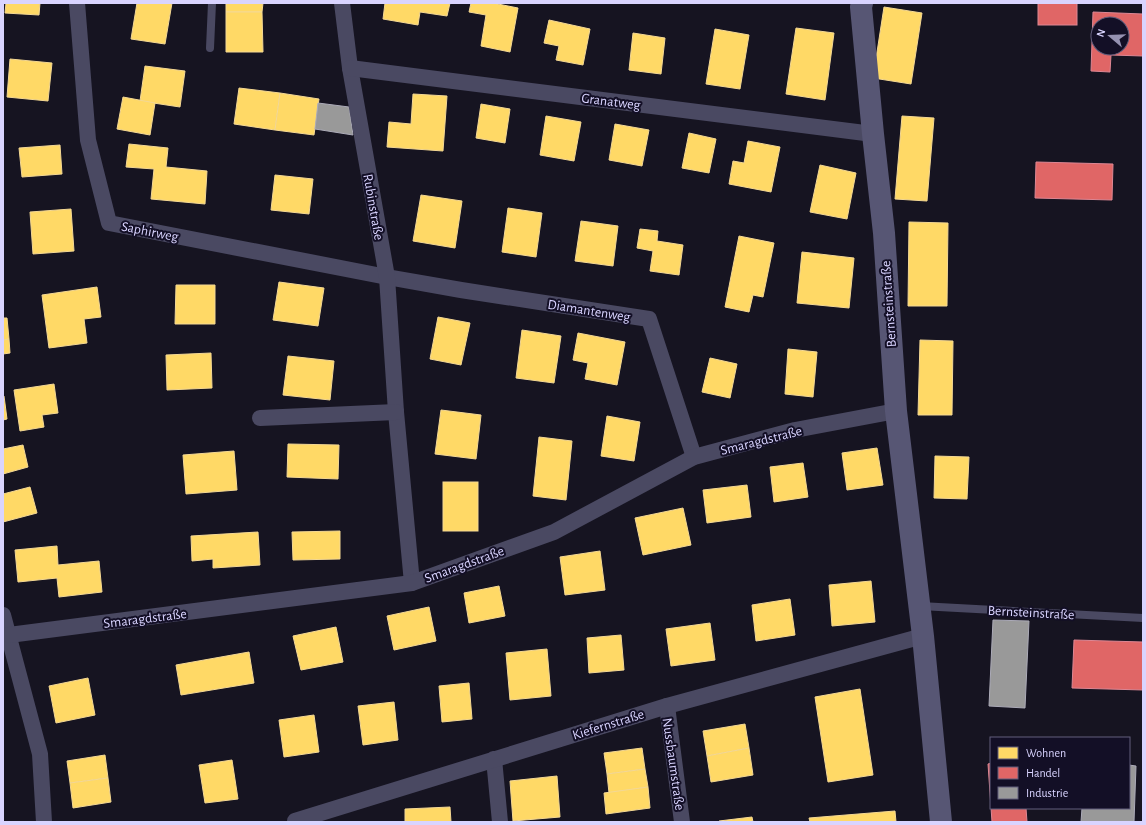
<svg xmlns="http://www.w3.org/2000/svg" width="1146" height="825" font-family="'Alegreya Sans',sans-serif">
  <rect width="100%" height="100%" fill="#161421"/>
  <g fill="#ffd966" stroke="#f4d894">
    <polygon points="6,3 40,3 39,15 5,13"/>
    <polygon points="137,3 172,3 165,44 131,39"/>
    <polygon points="226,3 263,3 262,12 226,12"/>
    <polygon points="385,3 450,3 447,16 420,12 418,25 383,19"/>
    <polygon points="471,3 493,3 518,8 510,52 481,46 486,15 469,12"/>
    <polygon points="884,7 922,13 911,84 873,78"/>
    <polygon points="226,12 262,12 263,52 226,52"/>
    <polygon points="549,20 590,29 583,65 556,60 559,46 544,43"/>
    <polygon points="796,28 834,33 825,100 786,94"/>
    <polygon points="715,29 749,35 740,89 706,84"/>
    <polygon points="633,33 665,38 661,74 629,70"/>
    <polygon points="10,59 52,63 48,101 7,97"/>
    <polygon points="145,66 185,71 180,107 140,101"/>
    <polygon points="239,88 280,93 275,130 234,124"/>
    <polygon points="280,93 319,99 314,135 275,130"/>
    <polygon points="413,94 447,96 443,151 387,147 389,122 411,124"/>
    <polygon points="123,97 155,103 150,135 117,129"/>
    <polygon points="481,104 510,109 505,143 476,138"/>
    <polygon points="546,116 581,122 574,161 540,155"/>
    <polygon points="902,116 934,118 927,201 895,199"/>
    <polygon points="615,124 649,130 642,166 609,160"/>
    <polygon points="689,133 716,139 709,173 682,168"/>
    <polygon points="748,141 780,147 771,192 729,184 733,161 744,163"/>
    <polygon points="129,144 168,148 166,167 207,171 205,204 151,199 154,169 126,167"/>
    <polygon points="60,145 62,174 22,177 19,148"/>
    <polygon points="820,165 856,173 847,219 810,212"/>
    <polygon points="275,175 313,179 309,214 271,210"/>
    <polygon points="421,195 462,201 455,248 413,241"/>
    <polygon points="508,208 542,213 536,257 502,252"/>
    <polygon points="71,209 74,251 33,254 30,212"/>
    <polygon points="581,221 618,226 613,266 575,261"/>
    <polygon points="909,222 948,223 947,306 908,306"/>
    <polygon points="640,229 658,231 657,241 683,245 679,275 650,271 653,251 637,248"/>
    <polygon points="739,236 774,243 763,297 753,295 749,312 725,307"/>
    <polygon points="802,252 854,258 849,308 797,303"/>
    <polygon points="279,282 324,288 318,326 273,320"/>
    <polygon points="176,285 215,285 215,324 175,324"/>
    <polygon points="97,287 101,317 84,319 87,343 49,348 42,295"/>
    <polygon points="438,317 470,323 461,365 430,359"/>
    <polygon points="3,318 7,318 9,339 3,340"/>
    <polygon points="522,330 561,336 554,383 516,378"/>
    <polygon points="578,333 625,342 617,385 585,379 588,363 573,360"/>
    <polygon points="9,339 10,353 3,354 3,340"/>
    <polygon points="920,340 953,341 952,415 918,415"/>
    <polygon points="788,349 817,352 813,397 785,394"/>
    <polygon points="211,353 212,388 167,390 166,355"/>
    <polygon points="288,356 334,361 330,400 283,395"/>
    <polygon points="710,358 737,364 730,398 702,392"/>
    <polygon points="54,384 58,413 42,415 44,427 20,431 14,390"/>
    <polygon points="4,396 7,419 3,420 3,397"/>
    <polygon points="441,410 481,415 476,459 435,454"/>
    <polygon points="607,416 640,422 634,461 601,456"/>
    <polygon points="539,437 572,441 566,500 533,496"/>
    <polygon points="288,444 339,445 338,479 287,477"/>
    <polygon points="23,445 28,467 3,474 3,449"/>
    <polygon points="877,448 883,485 847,490 842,453"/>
    <polygon points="234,451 237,490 186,494 183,455"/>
    <polygon points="935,456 969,457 967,499 934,498"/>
    <polygon points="803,463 808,497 774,502 770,467"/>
    <rect x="443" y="482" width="35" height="49"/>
    <polygon points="747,485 751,517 707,523 703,490"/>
    <polygon points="30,487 37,513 3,522 3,494"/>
    <polygon points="683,508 691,545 643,555 635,518"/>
    <polygon points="340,531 340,559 293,560 292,532"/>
    <polygon points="258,532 260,565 213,568 213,559 192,561 191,536"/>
    <polygon points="57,546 58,565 99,561 102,592 59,597 57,578 18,582 15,550"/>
    <polygon points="600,551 605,590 565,595 560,557"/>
    <polygon points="871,581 875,622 832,626 829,585"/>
    <polygon points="499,586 505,616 469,623 464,593"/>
    <polygon points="790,599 795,635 756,641 752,605"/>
    <polygon points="429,607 436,641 394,650 387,616"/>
    <polygon points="710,623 715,660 671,666 666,629"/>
    <polygon points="336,627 343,662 301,670 293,636"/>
    <polygon points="621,635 624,670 589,673 587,638"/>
    <polygon points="547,649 551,696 510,700 506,653"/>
    <polygon points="249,652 254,683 181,695 176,665"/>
    <polygon points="88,678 95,715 56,723 49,686"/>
    <polygon points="469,683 472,719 442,722 439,686"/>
    <polygon points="860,689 873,775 828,782 815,697"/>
    <polygon points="394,702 398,740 363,745 358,706"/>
    <polygon points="314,715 319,752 284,757 279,720"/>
    <polygon points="745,724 749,748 707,756 703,731"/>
    <polygon points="642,748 645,769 607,774 604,753"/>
    <polygon points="749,748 753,775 711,782 707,756"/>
    <polygon points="105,755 108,778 70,783 67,761"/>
    <polygon points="232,760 238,799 205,803 199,765"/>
    <polygon points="645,769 648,787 609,793 607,774"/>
    <polygon points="557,776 560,817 513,821 510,781"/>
    <polygon points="108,778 111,802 73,808 70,783"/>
    <polygon points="648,787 650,808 606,814 604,793"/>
    <polygon points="450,807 451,822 405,822 405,809"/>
    <polygon points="895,811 896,822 810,822 809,818"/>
    <polygon points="752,817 753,822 719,822 719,821"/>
  </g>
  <g fill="#e06666" stroke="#de8794" fill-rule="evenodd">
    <rect x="1038" y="3" width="39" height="22"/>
    <path d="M1093,12L1143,14V56L1111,55L1110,72L1091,71ZM1098,24H1122V48H1098Z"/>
    <polygon points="1036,162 1113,164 1112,200 1035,198"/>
    <polygon points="1074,640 1143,642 1143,690 1072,688"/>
    <polygon points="991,763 991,808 1026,808 1027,822 992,822 988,764"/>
  </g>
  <g fill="#999" stroke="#acabb8">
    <polygon points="318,103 349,107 353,135 315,129"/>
    <polygon points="993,620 1029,621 1025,708 989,706"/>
    <polygon points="1129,765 1136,766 1134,822 1081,822 1082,808 1129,808"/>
  </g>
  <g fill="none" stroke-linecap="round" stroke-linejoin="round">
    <g stroke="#4a4962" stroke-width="8">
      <polyline points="210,48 212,3"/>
      <polyline points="920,606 1143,618"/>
    </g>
    <g stroke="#4a4962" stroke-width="16">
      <polyline points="77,3 88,140 109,223 387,277 461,290 649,319 694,457"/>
      <polyline points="342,3 350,68 387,277 396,412 412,583"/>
      <polyline points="350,68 873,134"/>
      <polyline points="260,418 396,412"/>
      <polyline points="3,615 40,754 44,822"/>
      <polyline points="9,635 412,583 554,532 694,457 795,430 896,411"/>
      <polyline points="667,706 682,822"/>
      <polyline points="494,759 500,822"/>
      <polyline points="296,822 295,821 667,706 923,636"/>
    </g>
    <polyline stroke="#575674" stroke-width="22" points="862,3 861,7 873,134 884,233 896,411 923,636 941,822"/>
  </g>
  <g text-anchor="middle" stroke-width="4" stroke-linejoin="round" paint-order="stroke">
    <g font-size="14" fill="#d9d4ff" stroke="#130f26">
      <text transform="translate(611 101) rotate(7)" y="5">Granatweg</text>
      <text transform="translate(374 207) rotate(80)" y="5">Rubinstraße</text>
      <text transform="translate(150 231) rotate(11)" y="5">Saphirweg</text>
      <text transform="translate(888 304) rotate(-94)" y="5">Bernsteinstraße</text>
      <text transform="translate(589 310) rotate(9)" y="5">Diamantenweg</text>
      <text transform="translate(761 440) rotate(-14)" y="5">Smaragdstraße</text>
      <text transform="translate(464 564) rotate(-20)" y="5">Smaragdstraße</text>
      <text transform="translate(1031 612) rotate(3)" y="5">Bernsteinstraße</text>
      <text transform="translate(145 618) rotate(-7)" y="5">Smaragdstraße</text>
      <text transform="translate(608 724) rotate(-17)" y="5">Kiefernstraße</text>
      <text transform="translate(674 764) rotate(82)" y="5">Nussbaumstraße</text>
    </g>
  </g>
  <rect width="1146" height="825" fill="none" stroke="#d9d4ff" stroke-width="8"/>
  <rect x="990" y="737" width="140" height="72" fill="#130f26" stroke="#625e7d"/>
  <rect x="998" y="747" width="20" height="12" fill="#ffd966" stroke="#625e7d"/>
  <text x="1026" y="757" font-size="12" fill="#d9d4ff">Wohnen</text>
  <rect x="998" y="767" width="20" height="12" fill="#e06666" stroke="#625e7d"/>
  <text x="1026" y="777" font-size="12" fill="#d9d4ff">Handel</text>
  <rect x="998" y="787" width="20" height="12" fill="#999999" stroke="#625e7d"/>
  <text x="1026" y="797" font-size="12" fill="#d9d4ff">Industrie</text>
  <g transform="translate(1110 36) rotate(289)"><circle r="19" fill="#130f26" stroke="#625e7d"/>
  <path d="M0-3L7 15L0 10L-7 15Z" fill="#9591b1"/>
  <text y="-6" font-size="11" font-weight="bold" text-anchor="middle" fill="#d9d4ff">N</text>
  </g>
</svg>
